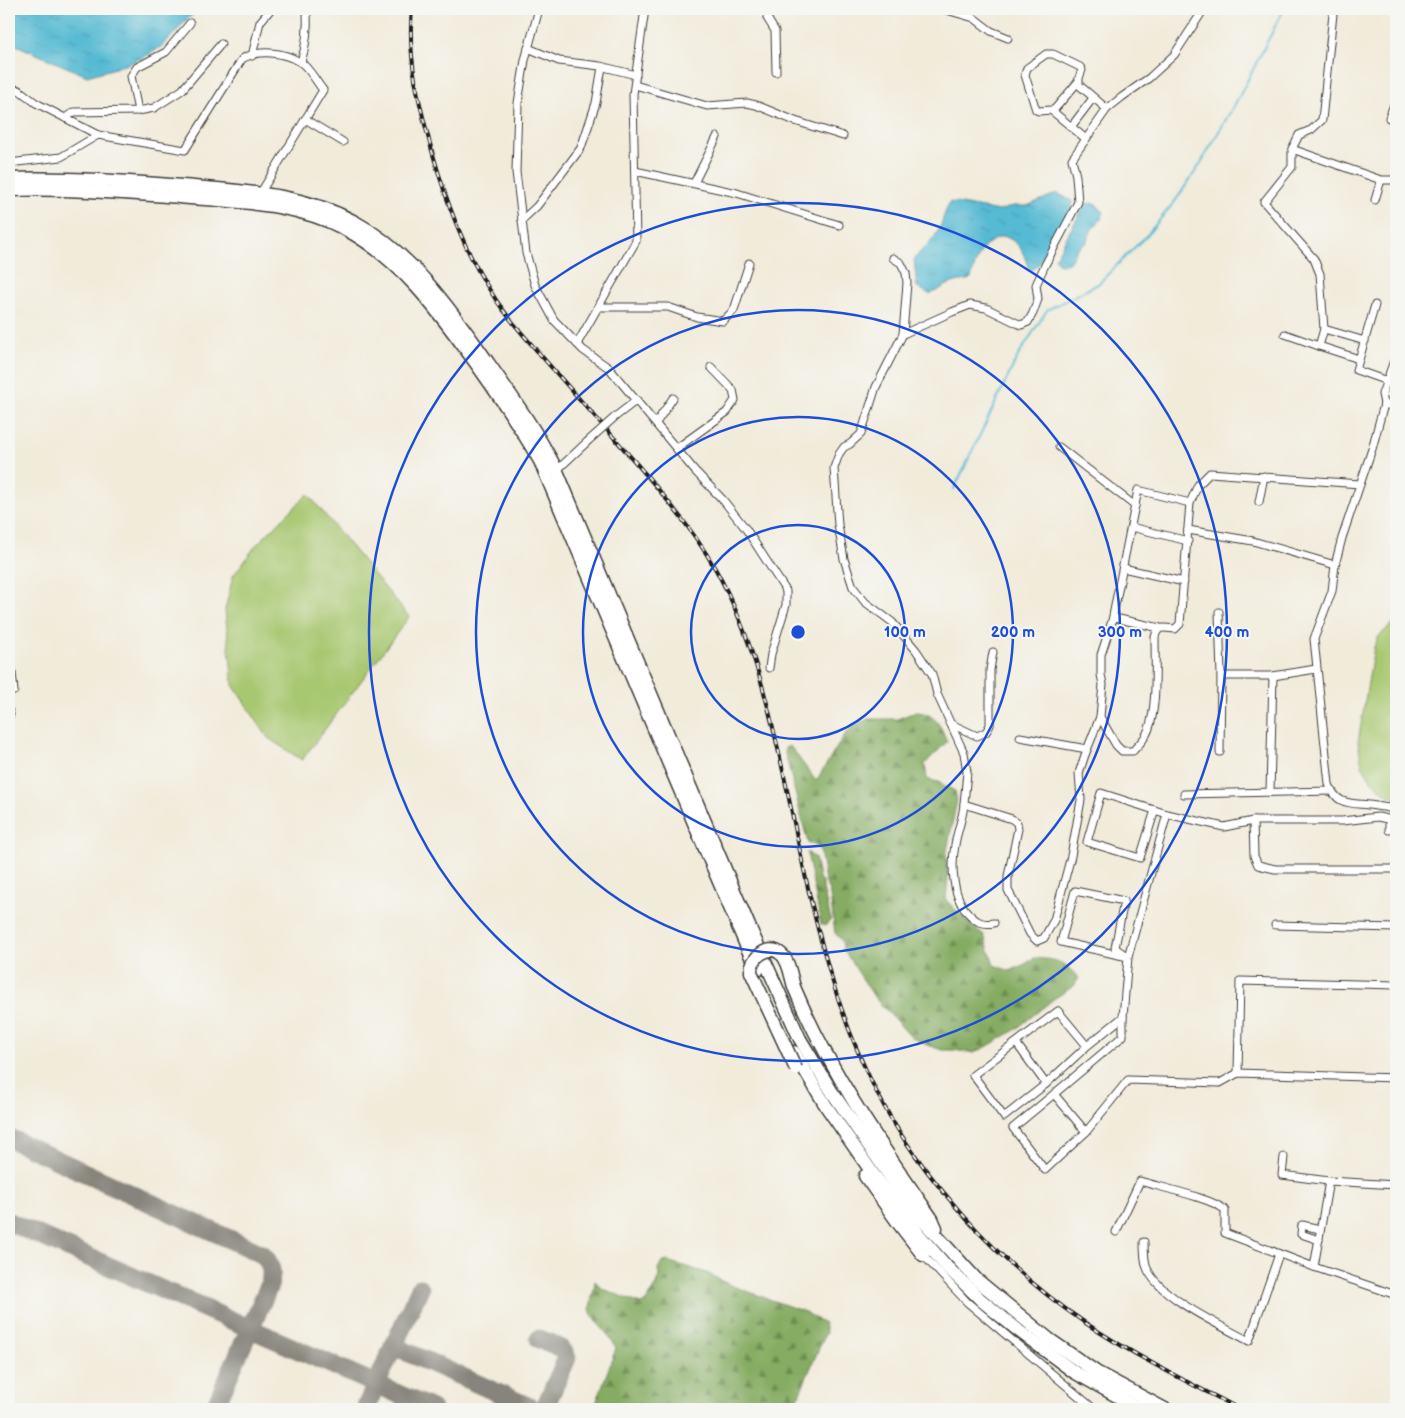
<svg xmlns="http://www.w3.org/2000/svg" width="1405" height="1418" font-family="'Balsamiq Sans',sans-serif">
  <defs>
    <pattern id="forest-firs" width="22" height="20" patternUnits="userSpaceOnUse" patternTransform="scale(1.25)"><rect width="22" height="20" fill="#85ac62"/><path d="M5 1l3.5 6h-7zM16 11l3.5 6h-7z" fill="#6c8b50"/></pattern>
    <pattern id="water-ripples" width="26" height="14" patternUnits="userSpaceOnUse" patternTransform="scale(1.25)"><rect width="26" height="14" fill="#55bad3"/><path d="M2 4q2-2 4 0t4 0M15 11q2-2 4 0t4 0" fill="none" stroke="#499fb5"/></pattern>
  </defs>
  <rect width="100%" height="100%" fill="#f6f6f2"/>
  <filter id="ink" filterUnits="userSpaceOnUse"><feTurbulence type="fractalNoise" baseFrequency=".02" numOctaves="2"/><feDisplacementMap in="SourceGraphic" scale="10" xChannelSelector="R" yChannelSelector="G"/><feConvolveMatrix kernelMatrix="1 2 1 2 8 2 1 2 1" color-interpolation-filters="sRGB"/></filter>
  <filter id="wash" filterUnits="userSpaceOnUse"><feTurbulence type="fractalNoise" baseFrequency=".0096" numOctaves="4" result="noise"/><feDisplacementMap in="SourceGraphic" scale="20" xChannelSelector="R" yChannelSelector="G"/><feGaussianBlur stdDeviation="1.12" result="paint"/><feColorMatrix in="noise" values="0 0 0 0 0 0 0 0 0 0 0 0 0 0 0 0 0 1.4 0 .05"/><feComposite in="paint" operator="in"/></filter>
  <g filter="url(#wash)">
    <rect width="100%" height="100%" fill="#f1ebda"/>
    <g fill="#a7c76f" stroke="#627246">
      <polygon points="308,494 409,617 302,760 268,738 233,685 225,610 233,576 257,544"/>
      <polygon points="1396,621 1396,798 1388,796 1371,780 1362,765 1358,742 1374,647 1379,636"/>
    </g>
    <g fill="url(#forest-firs)" stroke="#50643f">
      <path d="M915,712C935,712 941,726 947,742L925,764L927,779L938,782L955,791L957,800L946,856L948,877L946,900L969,923L984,935L994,965L1010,971L1025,964L1034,958C1058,960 1062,960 1079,978L1074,986L1055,998L1015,1030L988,1046L974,1053L953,1050H942L927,1045L911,1037L875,998L843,949L842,941L835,933L830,895L825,880L820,850L817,846L808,843L785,753V748L790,746L816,781L844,736L852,726L868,719H897Z"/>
      <polygon points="807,852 815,858 819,878 823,883 823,890 831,920 825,926 821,924"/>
      <path d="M667,1261L707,1273L730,1285L805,1312L824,1323L826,1332L793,1409H594L616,1348C611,1335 591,1319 590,1309C590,1301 595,1290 595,1281L601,1288L633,1301L640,1304L646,1302L655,1287L659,1276L658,1269L661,1263Z"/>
    </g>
    <g fill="url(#water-ripples)" stroke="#386b78">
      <path d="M9,9H201C185,18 176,34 162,46C141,62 112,69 87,76L9,42Z"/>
      <path d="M1057,193L1072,201V208L1042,259L1037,266L1032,270L1029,269C1022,251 1022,244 1004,236C980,243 978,256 971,278C966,282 961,280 956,282C946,284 939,291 929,294L917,287L914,260C921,249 934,241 939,229C944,219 944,212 950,202L999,211L1013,206H1027Z"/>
      <polygon points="1091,203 1097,205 1104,212 1101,219 1092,229 1086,243 1078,248 1069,263 1063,265 1058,263 1055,258 1085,204"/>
    </g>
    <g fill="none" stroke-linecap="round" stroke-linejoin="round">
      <polyline stroke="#55bad3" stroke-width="2" points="954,489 1018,356 1047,310 1098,284 1147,235 1176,200 1199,166 1239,97 1284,9"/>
      <g stroke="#86847b" stroke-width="19">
        <path d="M9,1138L262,1254C272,1264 273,1273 269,1286L214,1409"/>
        <polyline points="9,1222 432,1409"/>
        <path d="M539,1339C549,1343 563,1346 567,1358L544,1409"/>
        <polyline points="393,1346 534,1409"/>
        <polyline points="365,1409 420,1288"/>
      </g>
    </g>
  </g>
  <g filter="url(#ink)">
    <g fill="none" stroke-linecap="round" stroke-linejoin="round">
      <defs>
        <g id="street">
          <polyline points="539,9 525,60 518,103 516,172 526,253 535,285 554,320 583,350 609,368 695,471 723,500 746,529 786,591 786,605 771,654 769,668"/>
          <polyline points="772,9 767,18 775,31 776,72"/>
          <polyline points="943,9 974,18 991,31 1008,38"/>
          <polyline points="528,48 559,61 600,66 636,75"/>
          <polyline points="252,56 260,22 271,9"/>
          <path d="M301,62C307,44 308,28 307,9"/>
          <polyline points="635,85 707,106 747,103 756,105 795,121 843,136"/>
          <path d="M9,87L19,90L36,103L98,135L185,150L242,59C258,49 284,52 300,62C308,66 317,83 323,90L261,192"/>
          <polyline points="138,111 131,76 137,67 166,52 190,23"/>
          <polyline points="1053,111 1078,82"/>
          <polyline points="65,118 74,112 138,111 154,108 182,90 221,44"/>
          <polyline points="1389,118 1396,99"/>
          <polyline points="305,119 343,142"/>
          <polyline points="1071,127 1093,98"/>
          <polyline points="1086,139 1051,110 1039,111 1036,110 1025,75 1027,68 1046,54 1053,54 1080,67 1082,70 1079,78 1079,85 1107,109"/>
          <polyline points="1292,149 1381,180 1396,180"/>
          <polyline points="9,163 61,157 98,135"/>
          <polyline points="635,171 737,193 839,225"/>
          <polyline points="694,183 717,137"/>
          <polyline points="1375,200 1381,180"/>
          <polyline points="522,220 537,206 581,148 596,103 602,67"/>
          <polyline points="893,258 901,263 906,273 907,283 903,334 876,387 861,434 850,444 844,447 839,454 834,468 838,525 844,559 853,587 865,602 892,622 916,650 932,674 937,694 964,753 967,772 964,804 1012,819 1017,823 1018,829 1008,876 1008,890 1030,934 1037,941 1044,938 1054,920 1071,856 1081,800 1079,773 1085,755 1100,717 1103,684 1101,675 1101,655 1112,621 1115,618 1119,619 1160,628"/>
          <polyline points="1375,305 1356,370 1387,381"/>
          <polyline points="599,307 668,307 697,317 723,321 734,310 749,263"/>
          <polyline points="1324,329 1320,274 1314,259 1264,202 1292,167 1292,149 1299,135 1311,130 1322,120 1333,14 1332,9"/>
          <polyline points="903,334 952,312 970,305 986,308 1021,325 1028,322 1033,313 1038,299 1036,285 1044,267 1078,202 1076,176 1072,159 1107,109 1122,97 1149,78 1174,55 1204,9"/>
          <polyline points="1285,334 1319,346"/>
          <polyline points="577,344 636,241 633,94 645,9"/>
          <polyline points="1396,355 1382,394 1384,404 1396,407"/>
          <polyline points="1359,359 1319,346 1324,329 1365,341"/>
          <path d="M1384,404L1372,449L1342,538L1335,565L1332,591L1314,639L1329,784C1336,805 1350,803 1368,805C1378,806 1387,808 1396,809"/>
          <polyline points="616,416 637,400"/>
          <polyline points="656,423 673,398"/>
          <polyline points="1059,447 1135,506"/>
          <polyline points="677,448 727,412 735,400 733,390 711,367"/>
          <polyline points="555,472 587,442"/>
          <polyline points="1259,502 1264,476"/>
          <polyline points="1131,527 1188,541"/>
          <polyline points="1188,530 1253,541 1335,565"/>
          <polyline points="1123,568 1184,582"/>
          <polyline points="1219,612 1221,676"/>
          <polyline points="1112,621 1138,490 1190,503"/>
          <polyline points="9,664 11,663 14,691 9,691"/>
          <polyline points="9,711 10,715"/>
          <path d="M1100,717L1116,745L1122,751H1133C1137,746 1143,741 1146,735C1158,714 1155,663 1155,637C1158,625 1164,628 1175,629L1180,624L1190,503L1198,485L1210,473L1360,484"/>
          <polyline points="949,723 977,736 986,732 990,725 990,670 993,652"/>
          <polyline points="1020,737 1087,749"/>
          <polyline points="1220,752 1221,676 1273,676 1316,669"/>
          <polyline points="1270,792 1273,676"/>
          <polyline points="1184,794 1332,791"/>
          <path d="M964,804C963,818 957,831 955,845C951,867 952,899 970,915C977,922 983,925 994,923"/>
          <polyline points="1155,810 1140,858 1087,842 1101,793 1167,814 1224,827 1253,821 1342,821 1378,817 1396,821"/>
          <polyline points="1167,814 1128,957 1123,1017 1123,1036 1054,1094 1086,1132 1128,1080 1220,1083 1238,1073 1396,1078"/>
          <polyline points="1389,819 1389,830 1396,829"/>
          <polyline points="1253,821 1254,856 1258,865 1275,869 1396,869"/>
          <polygon points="1075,891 1124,901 1115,948 1128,957 1061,942"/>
          <polyline points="1275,925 1396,928"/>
          <polyline points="1016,1043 1046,1084"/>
          <polyline points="1087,1046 1046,1084 1004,1117 973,1075 1058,1011 1087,1046 1123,1017"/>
          <polyline points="1238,1073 1240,981 1396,985"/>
          <polyline points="1054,1094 1013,1128 1045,1170 1086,1132"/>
          <polyline points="1284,1157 1282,1175 1329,1181 1396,1185"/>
          <path d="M1116,1232L1140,1181C1159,1187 1212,1198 1225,1210V1233L1314,1267L1396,1295"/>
          <polyline points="1319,1240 1301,1234 1302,1225 1320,1229"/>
          <path d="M1144,1242C1144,1250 1144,1260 1147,1268C1158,1297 1222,1326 1249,1341L1279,1254"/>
          <polyline points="923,1255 967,1302 1094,1409"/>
          <polyline points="1314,1267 1329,1181"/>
        </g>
        <g id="highway">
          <path d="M9,179C67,177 124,181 182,186C242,191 301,193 355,222C411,252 453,313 489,364C513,398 537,432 556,469L749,926L800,1039L832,1092L902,1194L924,1222L977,1280L1050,1340L1096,1372L1165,1409"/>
          <path d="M9,190C66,188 122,193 179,197C235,202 294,202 345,229C402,259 441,315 478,366C500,397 521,428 540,461L757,971"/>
          <path d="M794,987C829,1071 881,1145 932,1219L936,1228"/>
          <polyline points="794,1052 826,1106 871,1171 920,1236 947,1267 981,1300 1019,1331 1074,1372 1140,1409"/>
          <polyline points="865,1176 899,1224 923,1255"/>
        </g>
      </defs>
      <use href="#street" stroke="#3c3b38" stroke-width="9"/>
      <use href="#highway" stroke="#3c3b38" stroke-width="15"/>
      <use href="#street" stroke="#fff" stroke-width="7"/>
      <use href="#highway" stroke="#fff" stroke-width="12"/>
      <defs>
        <path id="rail" d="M412,9C407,58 419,104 432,151C446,200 463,249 491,292C504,314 522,333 538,352C581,402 626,449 667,500C685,522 702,545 716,570C758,646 774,729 792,813C816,930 843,1056 915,1155C961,1219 1018,1277 1084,1322C1133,1355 1187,1382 1240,1409"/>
      </defs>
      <use href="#rail" stroke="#1c1c1c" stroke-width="4"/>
      <use href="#rail" stroke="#f6f6f2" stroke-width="2" stroke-dasharray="5.5" stroke-linecap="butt"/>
      <defs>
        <polyline id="street-bridge" points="587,442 616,416"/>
        <path id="highway-bridge" d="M794,987C791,977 789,960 781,954C769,943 750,958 751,972L796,1069"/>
      </defs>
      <use href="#street-bridge" stroke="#3c3b38" stroke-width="9" stroke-linecap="butt"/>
      <use href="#highway-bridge" stroke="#3c3b38" stroke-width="15" stroke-linecap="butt"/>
      <use href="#street-bridge" stroke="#fff" stroke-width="7"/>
      <use href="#highway-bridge" stroke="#fff" stroke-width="12"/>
    </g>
  </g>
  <g fill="none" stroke="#1d4ed8" stroke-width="2.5">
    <circle cx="798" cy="632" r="107"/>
    <circle cx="798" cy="632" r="215"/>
    <circle cx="798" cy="632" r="322"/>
    <circle cx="798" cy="632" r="429"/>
  </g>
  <circle cx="798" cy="632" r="8" fill="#1d4ed8" stroke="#f6f6f2" stroke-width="2.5"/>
  <g font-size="15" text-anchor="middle" font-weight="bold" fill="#1d4ed8" stroke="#f6f6f2" stroke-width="4" stroke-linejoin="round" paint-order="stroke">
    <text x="905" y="637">100 m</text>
    <text x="1013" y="637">200 m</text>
    <text x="1120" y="637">300 m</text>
    <text x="1227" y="637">400 m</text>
  </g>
  <rect width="1405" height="1418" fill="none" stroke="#f6f6f2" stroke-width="30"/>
</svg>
